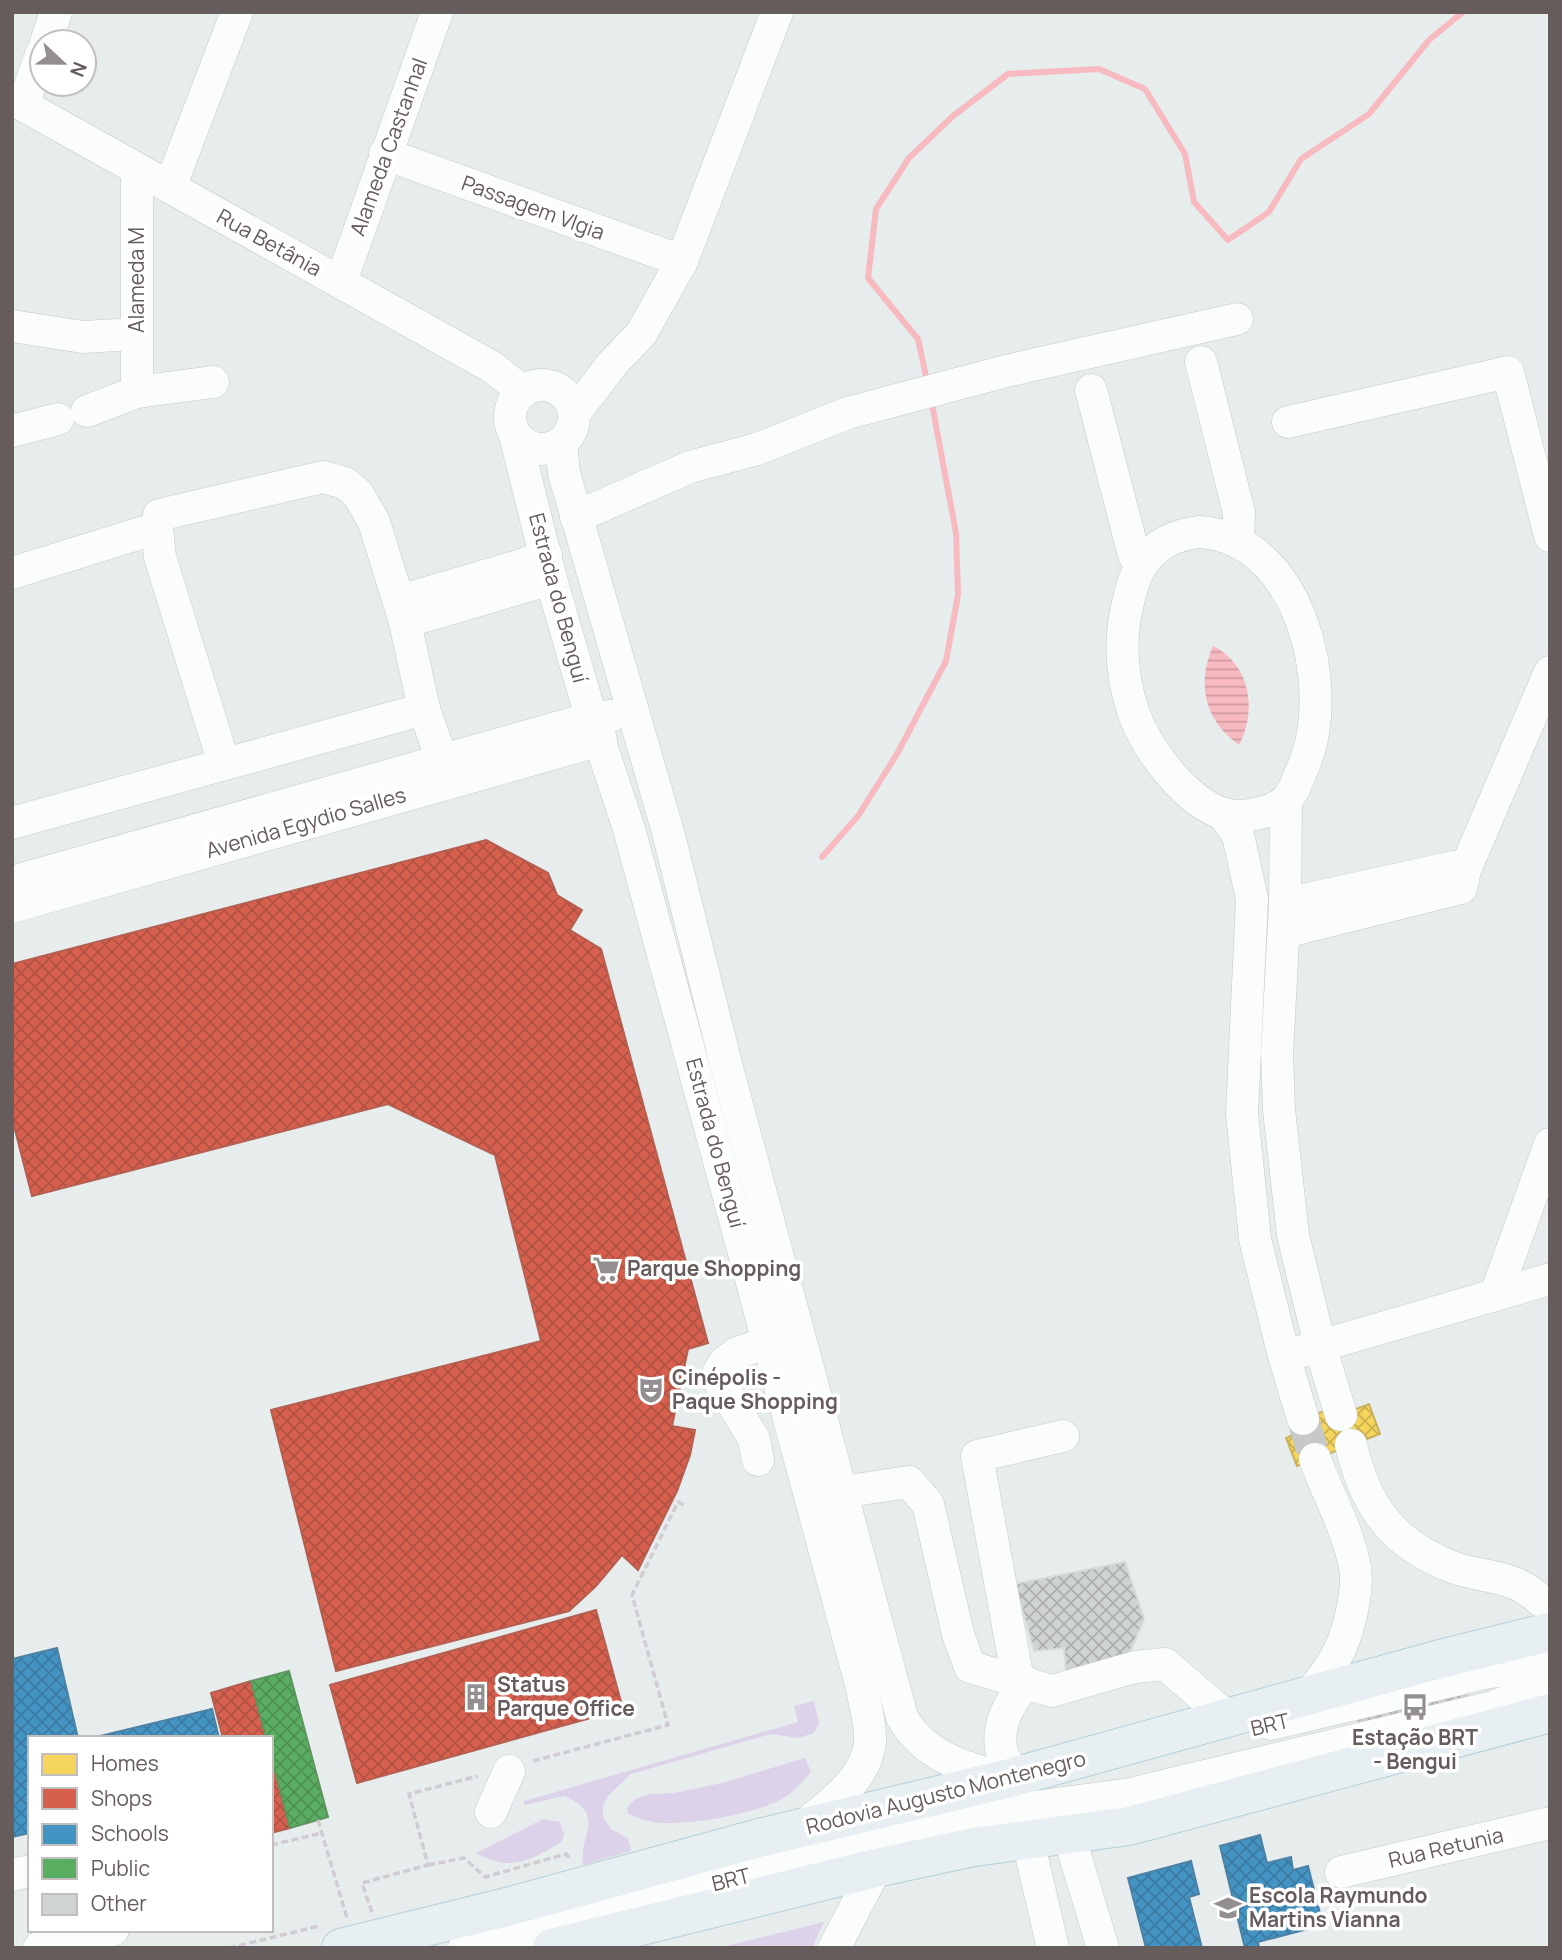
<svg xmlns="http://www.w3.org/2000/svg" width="1562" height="1960" font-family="Manrope,sans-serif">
  <defs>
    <pattern id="water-rules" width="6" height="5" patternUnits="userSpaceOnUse" patternTransform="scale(1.75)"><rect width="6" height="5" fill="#f8bac1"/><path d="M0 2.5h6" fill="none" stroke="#cd9aa0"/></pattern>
    <pattern id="homes-cross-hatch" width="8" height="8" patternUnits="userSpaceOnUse" patternTransform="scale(1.75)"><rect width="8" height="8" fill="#f6d55c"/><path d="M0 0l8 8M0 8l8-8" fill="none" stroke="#cbb04f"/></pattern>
    <pattern id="shops-cross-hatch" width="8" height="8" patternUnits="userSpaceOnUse" patternTransform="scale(1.75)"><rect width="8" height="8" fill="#d6604d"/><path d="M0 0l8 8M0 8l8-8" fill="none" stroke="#b15243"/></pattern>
    <pattern id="schools-cross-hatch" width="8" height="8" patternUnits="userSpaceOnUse" patternTransform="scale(1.75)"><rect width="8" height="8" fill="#4393c3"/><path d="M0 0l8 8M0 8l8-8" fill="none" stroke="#3c7ba2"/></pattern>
    <pattern id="public-cross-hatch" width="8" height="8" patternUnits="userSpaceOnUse" patternTransform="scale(1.75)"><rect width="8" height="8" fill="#5aae61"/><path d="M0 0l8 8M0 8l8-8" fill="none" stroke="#4e9153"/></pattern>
    <pattern id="building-cross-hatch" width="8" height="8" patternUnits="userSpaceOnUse" patternTransform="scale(1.75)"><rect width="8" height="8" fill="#d0d3d4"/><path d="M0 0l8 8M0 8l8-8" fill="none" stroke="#adaeaf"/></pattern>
  </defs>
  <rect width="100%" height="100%" fill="#e7eced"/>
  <g fill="#dcd3eb">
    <path d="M814,1701L819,1723L814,1733L798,1738L771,1734L631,1774L609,1795L603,1806V1817L611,1829L628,1838L631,1851L583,1865C578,1836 608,1815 564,1796L524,1805V1801L798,1722L794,1706Z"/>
    <path d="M805,1758L811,1772C803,1780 796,1790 787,1796C762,1813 696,1824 665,1823C652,1823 640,1819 628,1814L627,1808L635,1799L649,1794L674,1793L722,1783Z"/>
    <path d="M543,1819L560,1822L564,1835L561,1843C528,1860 512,1873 476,1853Z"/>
    <polygon points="824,1922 812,1948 718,1948"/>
  </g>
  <path fill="url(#water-rules)" d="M1213,646C1251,665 1257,711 1239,745C1205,721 1196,684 1213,646Z"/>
  <polygon fill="url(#homes-cross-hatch)" stroke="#cbb15c" stroke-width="2" points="1369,1404 1380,1434 1297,1466 1286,1438 1295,1434 1291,1424 1324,1411 1328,1420"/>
  <g fill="url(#shops-cross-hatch)" stroke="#b45f52" stroke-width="2">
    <polygon points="486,840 548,873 557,895 582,910 570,930 601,949 708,1343 688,1349 672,1426 695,1430 690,1455 677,1491 638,1570 622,1555 596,1586 569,1611 336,1671 271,1410 541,1341 495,1155 388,1104 32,1196 12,1118 12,964"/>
    <polygon points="596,1610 623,1709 357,1783 330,1685"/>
    <polygon points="251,1681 266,1738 223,1738 211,1693"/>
    <polygon points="271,1756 290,1828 271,1833"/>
  </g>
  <g fill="url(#schools-cross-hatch)" stroke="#4e82a4" stroke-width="2">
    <polygon points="57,1648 78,1738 30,1738 30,1833 12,1837 12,1659"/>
    <polygon points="212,1709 219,1738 92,1738"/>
    <polygon points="1260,1835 1267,1863 1291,1857 1293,1870 1308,1866 1323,1925 1258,1942 1259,1948 1245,1948 1220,1846"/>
    <polygon points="1191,1861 1199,1894 1189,1897 1202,1948 1146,1948 1128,1878"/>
  </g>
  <polygon fill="url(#public-cross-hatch)" stroke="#5e9560" stroke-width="2" points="289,1671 328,1817 290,1828 271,1756 271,1738 266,1738 251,1681"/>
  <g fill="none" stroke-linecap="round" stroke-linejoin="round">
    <g stroke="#f8bac1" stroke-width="6">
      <polyline points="927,381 918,339 868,278 876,209 909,158 953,116 1008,74 1099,69 1145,89 1185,154 1194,202 1228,240 1269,212 1301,159 1369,114 1429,40 1463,12"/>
      <polyline points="822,857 858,816 897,754 946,661 958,595 956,533 931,399"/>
    </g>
  </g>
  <g fill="url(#building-cross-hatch)" stroke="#d6dcdc" stroke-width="2">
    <polygon points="1125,1562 1144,1619 1123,1669 1067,1685 1064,1648 1034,1651 1015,1584"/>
    <polygon points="1467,1691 1470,1701 1359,1724 1357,1720 1356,1716"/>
  </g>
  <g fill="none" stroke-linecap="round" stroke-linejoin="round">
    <polyline stroke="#c7c8c9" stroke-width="32" stroke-dasharray="32 16" stroke-linecap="butt" points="1303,1419 1315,1459"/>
    <defs>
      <g id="minor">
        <polyline points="46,42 56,12"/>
        <polyline points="12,99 492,367 523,392"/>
        <polyline points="23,105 42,52"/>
        <polyline points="385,154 682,261"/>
        <polyline points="170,187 237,12"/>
        <polyline points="341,282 437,12"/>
        <polyline points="12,326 83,337 136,334"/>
        <polyline points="1201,362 1239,513 1238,541"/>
        <circle cx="542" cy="417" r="32"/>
        <polyline points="1091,390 1134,555 1141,565"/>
        <polyline points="137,392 137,169"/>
        <polyline points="87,411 137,392 213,382"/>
        <polyline points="574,414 613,363 641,334 682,261 777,12"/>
        <polyline points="1288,422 1508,372 1550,536"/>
        <polyline points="12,431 58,419"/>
        <path d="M515,435L551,579L586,700L629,829L862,1688C865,1706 871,1724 870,1742C867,1781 825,1807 799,1830"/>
        <path d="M561,443L564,473L668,832L726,1064L902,1717C923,1756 965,1768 1006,1779"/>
        <polyline points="576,517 690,467 757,449 848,413 1006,371 1237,319"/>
        <path d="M1199,532C1299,537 1337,686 1304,765C1299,776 1294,794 1284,802C1278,808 1268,811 1260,813C1249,816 1235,817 1224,814C1186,802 1147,750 1134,714C1120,674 1119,634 1130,594C1140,556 1160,537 1199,532Z"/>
        <polyline points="12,573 157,528"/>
        <polyline points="399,601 522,565 546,555"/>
        <polyline points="405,622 551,579"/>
        <polyline points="424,709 442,760"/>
        <polyline points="1286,802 1285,904 1277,1053 1279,1110 1293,1235 1320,1346 1341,1415"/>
        <polyline points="1223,814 1238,835 1252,899 1242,1114 1255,1239 1284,1356 1303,1419"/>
        <polyline points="12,823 424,709 405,622 374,522 358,494 345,483 323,477 159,515 157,528 160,557 224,764"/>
        <polyline points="12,882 592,718 611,716"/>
        <polyline points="1285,904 1454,867 1465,870"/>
        <polyline points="12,907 601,740"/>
        <polyline points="1284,932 1461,888 1465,870 1550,672"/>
        <polyline points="1496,1294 1550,1144"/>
        <polyline points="1299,1352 1550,1279"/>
        <path d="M1351,1445C1366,1508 1392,1543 1452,1567C1475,1576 1503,1575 1524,1588C1533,1593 1541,1601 1550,1607"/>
        <polyline points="758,1460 754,1439 720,1383 719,1371 724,1363 737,1353 768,1342"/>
        <polyline points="841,1492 909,1482 928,1504 958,1634 970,1667 1052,1691 1135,1667 1165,1664 1228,1718"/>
        <polyline points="1018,1680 977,1456 1063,1436"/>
        <path d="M1307,1696C1318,1684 1328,1672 1336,1657C1348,1636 1359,1591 1355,1567C1348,1530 1328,1495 1315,1459"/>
        <polyline points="1271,1724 1489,1672 1550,1665"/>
        <path d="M1018,1776C1013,1770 1004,1761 1002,1753C995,1726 1010,1702 1026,1682"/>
        <polyline points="491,1812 509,1771"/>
        <polyline points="1069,1836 1103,1948"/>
        <polyline points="1028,1841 1053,1948"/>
        <polyline points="1341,1872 1550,1823"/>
        <polyline points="12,1875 30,1871"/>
        <polyline points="39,1948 113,1930"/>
        <polyline points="464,1948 998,1812 1130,1794 1493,1707 1550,1684"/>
        <polyline points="834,1948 876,1868"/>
      </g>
      <g id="major">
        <polyline points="341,1948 511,1906 759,1838 1006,1779 1444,1658 1550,1632"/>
        <polyline points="552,1948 876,1868 974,1847 1129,1826 1550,1713"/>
      </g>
    </defs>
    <use href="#minor" stroke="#c8c8c8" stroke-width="33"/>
    <use href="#major" stroke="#b3d0d6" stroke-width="40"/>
    <g stroke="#d1ccd2" stroke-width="3.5" stroke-dasharray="7 3.5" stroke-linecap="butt">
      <polyline points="533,1761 668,1725 632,1595 678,1502 686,1506"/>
      <polyline points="318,1820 347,1918"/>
      <polyline points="271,1845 322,1833"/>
      <polyline points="428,1865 464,1858 485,1877 566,1854 570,1858"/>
      <polyline points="372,1912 362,1883 428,1865 409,1794 478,1776"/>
      <polyline points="229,1948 319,1926"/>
    </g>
    <use href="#minor" stroke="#fbfcfc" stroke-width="32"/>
    <use href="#major" stroke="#e8eff3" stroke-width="38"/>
  </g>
  <defs>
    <symbol id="supermarket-bare" viewBox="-9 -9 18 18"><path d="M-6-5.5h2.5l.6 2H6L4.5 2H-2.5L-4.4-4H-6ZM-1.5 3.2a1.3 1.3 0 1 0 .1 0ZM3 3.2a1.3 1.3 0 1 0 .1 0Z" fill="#938e8f" stroke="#fff" stroke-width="2.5" paint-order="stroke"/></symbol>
    <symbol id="theatre-bare" viewBox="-9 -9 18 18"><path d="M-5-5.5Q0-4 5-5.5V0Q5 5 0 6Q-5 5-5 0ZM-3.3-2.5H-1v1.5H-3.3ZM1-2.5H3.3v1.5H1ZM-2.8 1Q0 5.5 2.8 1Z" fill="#938e8f" stroke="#fff" stroke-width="2.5" paint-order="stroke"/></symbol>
    <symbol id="building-bare" viewBox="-9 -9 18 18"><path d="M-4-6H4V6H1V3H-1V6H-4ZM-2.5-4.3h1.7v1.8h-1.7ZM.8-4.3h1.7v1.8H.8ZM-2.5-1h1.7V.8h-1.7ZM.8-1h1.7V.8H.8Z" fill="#938e8f" stroke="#fff" stroke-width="2.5" paint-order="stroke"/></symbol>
    <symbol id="bus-bare" viewBox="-9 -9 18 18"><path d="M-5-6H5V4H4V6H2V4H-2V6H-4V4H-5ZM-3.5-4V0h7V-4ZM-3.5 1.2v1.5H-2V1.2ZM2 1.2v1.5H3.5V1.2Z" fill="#938e8f" stroke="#fff" stroke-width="2.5" paint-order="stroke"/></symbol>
    <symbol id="school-bare" viewBox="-9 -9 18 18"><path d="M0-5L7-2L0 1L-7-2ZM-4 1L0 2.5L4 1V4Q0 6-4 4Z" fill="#938e8f" stroke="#fff" stroke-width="2.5" paint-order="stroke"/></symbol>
  </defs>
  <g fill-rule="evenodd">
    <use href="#supermarket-bare" x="587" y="1250" width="38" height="38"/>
    <use href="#theatre-bare" x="632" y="1371" width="38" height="38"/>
    <use href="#building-bare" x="457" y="1678" width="38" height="38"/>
    <use href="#bus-bare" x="1396" y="1688" width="38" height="38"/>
    <use href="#school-bare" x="1209" y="1889" width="38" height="38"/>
  </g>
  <g text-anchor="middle" stroke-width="7" stroke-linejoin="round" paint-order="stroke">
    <g font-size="21" fill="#665c5c" stroke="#fff">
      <text transform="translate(389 147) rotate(-70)" y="7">Alameda Castanhal</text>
      <text transform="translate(533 208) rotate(20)" y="7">Passagem Vlgia</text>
      <text transform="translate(269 243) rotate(29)" y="7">Rua Betânia</text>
      <text transform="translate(137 280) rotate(-90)" y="7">Alameda M</text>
      <text transform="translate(558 598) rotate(75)" y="7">Estrada do Benguí</text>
      <text transform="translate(306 823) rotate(-16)" y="7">Avenida Egydio Salles</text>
      <text transform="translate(715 1143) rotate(75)" y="7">Estrada do Benguí</text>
      <text transform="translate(1270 1725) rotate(-13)" y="7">BRT</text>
      <text transform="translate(946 1793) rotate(-14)" y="7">Rodovia Augusto Montenegro</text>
      <text transform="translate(1446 1848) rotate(-13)" y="7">Rua Retunia</text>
      <text transform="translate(731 1880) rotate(-14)" y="7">BRT</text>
    </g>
    <g font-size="21" font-weight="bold" fill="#665c5c" stroke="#fff" text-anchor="start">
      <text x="627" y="1276">Parque Shopping</text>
      <text x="672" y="1385">Cinépolis -<tspan x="672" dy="24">Paque Shopping</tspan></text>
      <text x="497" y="1692">Status<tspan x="497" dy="24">Parque Office</tspan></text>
      <text x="1415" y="1745" text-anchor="middle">Estação BRT<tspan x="1415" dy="24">- Bengui</tspan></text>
      <text x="1249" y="1903">Escola Raymundo<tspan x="1249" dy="24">Martins Vianna</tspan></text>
    </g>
  </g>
  <rect width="1562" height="1960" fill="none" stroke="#665c5c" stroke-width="28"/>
  <rect x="28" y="1736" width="245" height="196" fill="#ffffff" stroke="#c2bebe" stroke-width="2"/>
  <rect x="42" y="1754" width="35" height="21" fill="#f6d55c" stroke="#c2bebe" stroke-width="2"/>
  <text x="91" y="1771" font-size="21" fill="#665c5c">Homes</text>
  <rect x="42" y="1788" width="35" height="21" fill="#d6604d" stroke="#c2bebe" stroke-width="2"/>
  <text x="91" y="1806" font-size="21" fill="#665c5c">Shops</text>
  <rect x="42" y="1824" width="35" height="21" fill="#4393c3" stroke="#c2bebe" stroke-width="2"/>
  <text x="91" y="1841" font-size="21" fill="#665c5c">Schools</text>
  <rect x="42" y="1858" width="35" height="21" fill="#5aae61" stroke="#c2bebe" stroke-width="2"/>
  <text x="91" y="1876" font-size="21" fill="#665c5c">Public</text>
  <rect x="42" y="1894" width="35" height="21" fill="#d0d3d4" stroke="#c2bebe" stroke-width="2"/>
  <text x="91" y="1911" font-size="21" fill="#665c5c">Other</text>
  <g transform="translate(63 63) rotate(112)"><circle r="33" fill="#ffffff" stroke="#c2bebe" stroke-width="2"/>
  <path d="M0-5L12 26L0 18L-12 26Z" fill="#938e8f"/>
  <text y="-10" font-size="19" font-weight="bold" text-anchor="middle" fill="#665c5c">N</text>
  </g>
</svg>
